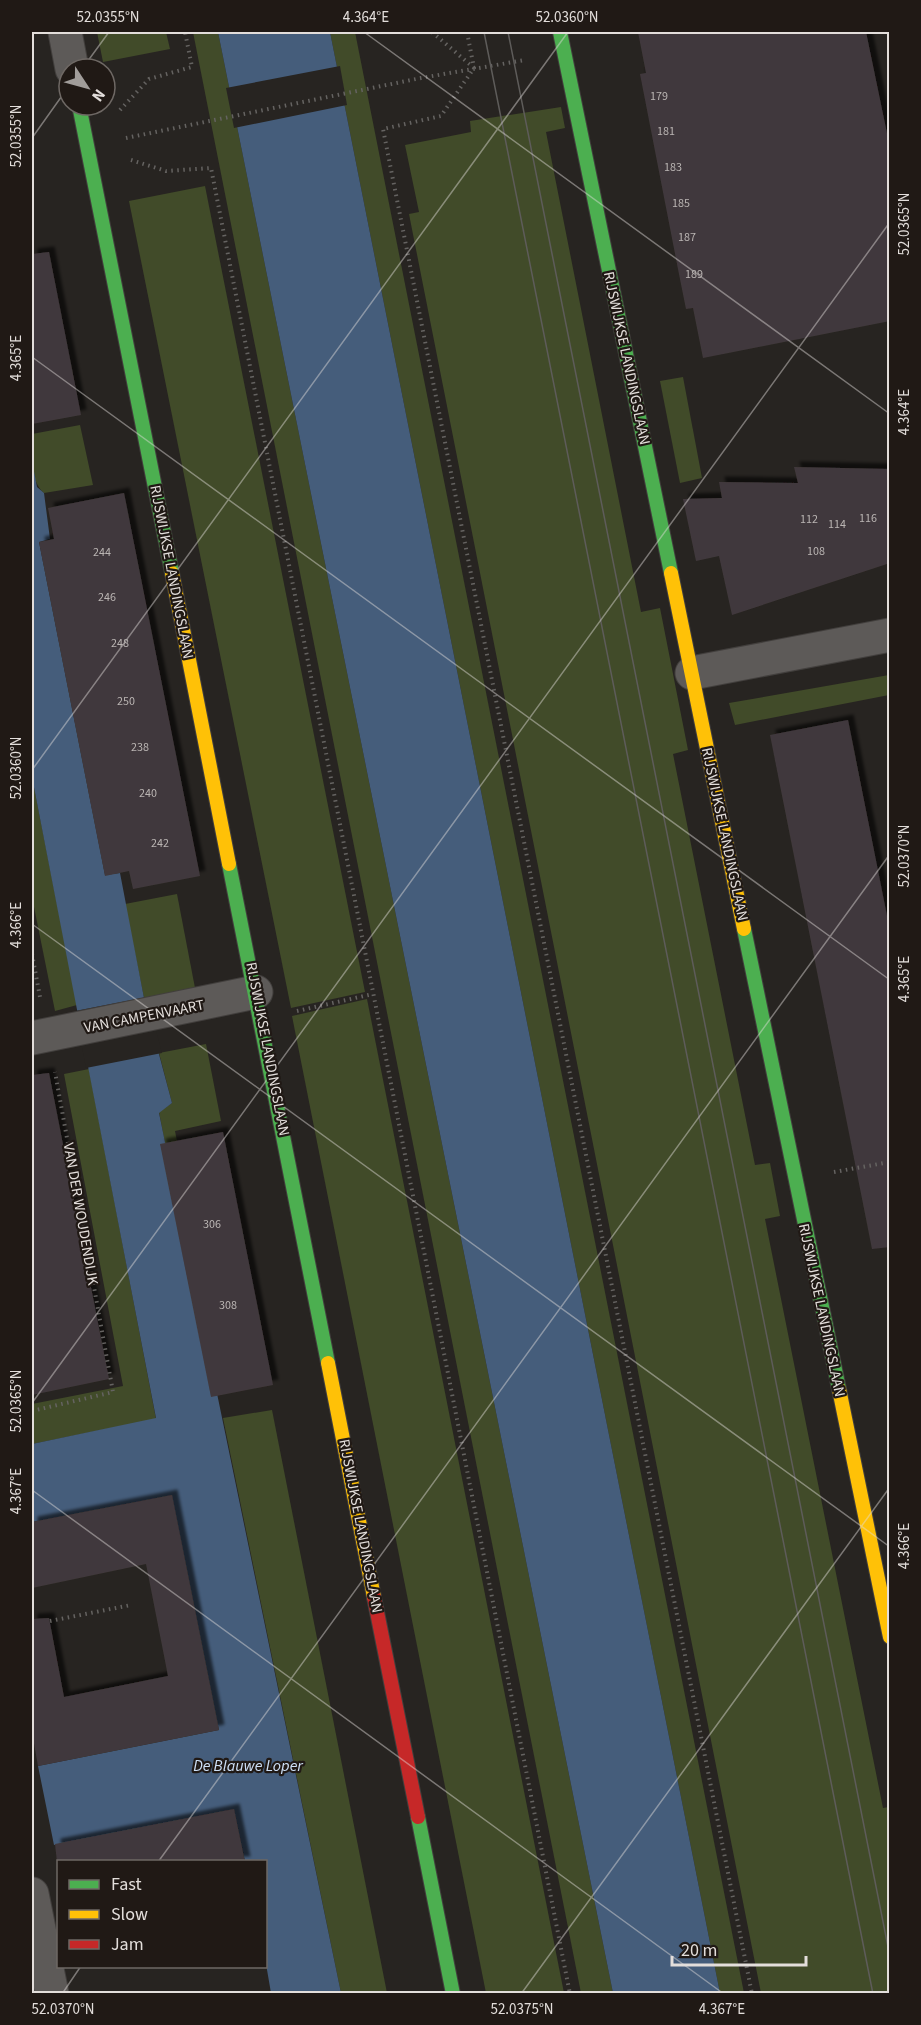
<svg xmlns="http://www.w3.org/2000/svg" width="921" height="2025" font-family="'Source Sans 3',sans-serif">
  <defs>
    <filter id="shadow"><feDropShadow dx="5.5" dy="-5.5" stdDeviation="1.5" flood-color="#0009"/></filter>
  </defs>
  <rect width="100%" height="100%" fill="#272421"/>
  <g fill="#414b29">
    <polygon points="97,32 166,32 170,49 103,62"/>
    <polygon points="193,32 218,32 613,1993 581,1993"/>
    <polygon points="330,32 355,32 744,1993 720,1993"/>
    <polygon points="561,107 565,128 546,132 641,612 660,608 688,750 673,754 755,1165 770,1163 780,1216 765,1219 883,1808 889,1807 889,1993 761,1993 409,214 419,212 405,145 471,132 470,121"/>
    <polygon points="205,186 365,992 291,1008 129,201"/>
    <polygon points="683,377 702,478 680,483 660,381"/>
    <path d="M80,425L93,485L44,493C29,480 32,453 32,434Z"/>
    <polygon points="889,675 889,695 735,725 729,703"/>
    <polygon points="32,777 77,1005 55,1011 32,897"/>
    <polygon points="177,894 195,988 144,998 125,904"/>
    <polygon points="367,999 564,1993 486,1993 292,1016"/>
    <polygon points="206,1044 221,1121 175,1131 177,1141 165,1143 159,1112 172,1103 159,1053"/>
    <polygon points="89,1069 156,1419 32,1444 32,1404 123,1386 64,1074"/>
    <polygon points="272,1410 387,1993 341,1993 223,1418"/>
  </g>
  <g fill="#455d7b">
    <polygon points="218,32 330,32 720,1993 613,1993"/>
    <polygon points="32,461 37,487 44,493 50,539 39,542 105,875 120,873 144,998 172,1103 159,1113 341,1993 271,1993 266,1964 266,1862 245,1861 234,1809 54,1845 38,1766 219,1730 172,1495 32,1522 32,1444 156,1418 32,777"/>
  </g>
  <g fill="#272421">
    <polygon points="340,66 347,105 234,128 226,88"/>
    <polygon points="147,997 162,1053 86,1068 75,1011"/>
  </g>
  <g fill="#41393c" filter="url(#shadow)">
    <polygon points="638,32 866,32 890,148 890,321 703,358 693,308 686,309 678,269 640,74 646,73"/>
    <polygon points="49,252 81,415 32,424 32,254"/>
    <polygon points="794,467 890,469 890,563 732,615 719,556 696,561 683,499 722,498 719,482 798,483"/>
    <polygon points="124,493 200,876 133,889 129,871 105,876 39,542 54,539 48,508"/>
    <polygon points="848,720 890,931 890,1247 872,1249 770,735"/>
    <polygon points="49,1073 109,1379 32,1395 32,1075"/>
    <polygon points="223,1132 273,1385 211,1397 160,1144"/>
    <polygon points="172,1495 219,1730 38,1766 32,1732 32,1619 49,1618 64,1697 168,1676 146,1564 32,1588 32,1522"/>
    <polygon points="234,1809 245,1862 57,1862 55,1844"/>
  </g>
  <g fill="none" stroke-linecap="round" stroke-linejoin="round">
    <defs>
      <g id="street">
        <polyline points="65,32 72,69"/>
        <polyline points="692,673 890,635"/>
        <polyline points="32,1038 256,992"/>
        <polyline points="32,1894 52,1994"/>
      </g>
      <g id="fast">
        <polyline points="560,32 671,573"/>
        <polyline points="79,105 172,573"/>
        <polyline points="229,864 328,1363"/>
        <polyline points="744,929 839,1389"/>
        <polyline points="418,1817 453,1994"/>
      </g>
      <g id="slow">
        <polyline points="172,573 229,864"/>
        <polyline points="671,573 744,929"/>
        <polyline points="328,1363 374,1597"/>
        <polyline points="839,1389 890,1637"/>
      </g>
      <polyline id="jam" points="374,1597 418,1817"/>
    </defs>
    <use href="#street" stroke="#423f3d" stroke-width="35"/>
    <use href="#fast" stroke="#423f3d" stroke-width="16"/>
    <use href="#slow" stroke="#423f3d" stroke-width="16"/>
    <use href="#jam" stroke="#423f3d" stroke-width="16"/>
    <g stroke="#656361" stroke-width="4" stroke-dasharray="1.5 4.5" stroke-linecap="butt">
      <polyline points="365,32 369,32"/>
      <polyline points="432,32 474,68 441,116 383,129 752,1994"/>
      <polyline points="467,32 474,68"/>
      <polyline points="120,110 149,79 192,67 185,32"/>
      <polyline points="126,138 421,78 525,60"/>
      <polyline points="131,160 166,171 211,168 570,1994"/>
      <polyline points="32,954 40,997"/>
      <polyline points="297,1011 373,994"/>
      <polyline points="834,1172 890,1162"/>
      <polyline points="32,1411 113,1392 55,1072"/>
      <polyline points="50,1621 131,1605"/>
    </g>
    <use href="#street" stroke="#5d5a58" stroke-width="33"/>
    <use href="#fast" stroke="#4caf50" stroke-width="14"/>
    <use href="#slow" stroke="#ffc107" stroke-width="14"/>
    <use href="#jam" stroke="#c62828" stroke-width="14"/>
    <g stroke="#5e5c5a" stroke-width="1.5">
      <polyline points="484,32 873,1994"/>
      <polyline points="508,32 890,1957"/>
    </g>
  </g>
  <path fill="none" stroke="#e3dedb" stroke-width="1.5" stroke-opacity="0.45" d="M364,32L890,414M82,69L109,32M32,138L69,86M32,357L890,980M32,770L568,32M32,924L890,1547M32,1403L890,222M32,1490L724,1994M158,1862L890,854M62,1994L81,1966M521,1994L890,1487"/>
  <g text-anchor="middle" stroke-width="4.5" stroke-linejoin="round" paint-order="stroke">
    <g font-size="12" fill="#bab5b3">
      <text x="659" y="100">179</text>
      <text x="666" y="135">181</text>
      <text x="673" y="171">183</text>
      <text x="681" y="207">185</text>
      <text x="687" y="241">187</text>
      <text x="694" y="278">189</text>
      <text x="868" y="522">116</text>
      <text x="809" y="523">112</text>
      <text x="837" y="528">114</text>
      <text x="816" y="555">108</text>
      <text x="102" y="556">244</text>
      <text x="107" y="601">246</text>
      <text x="120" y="647">248</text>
      <text x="126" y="705">250</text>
      <text x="140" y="751">238</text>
      <text x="148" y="797">240</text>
      <text x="160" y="847">242</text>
      <text x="212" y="1228">306</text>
      <text x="228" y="1309">308</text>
    </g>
    <g font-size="15" fill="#e3dedb" stroke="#201915">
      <text transform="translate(627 358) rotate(78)" y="5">RIJSWIJKSE LANDINGSLAAN</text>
      <text transform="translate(172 572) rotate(79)" y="5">RIJSWIJKSE LANDINGSLAAN</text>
      <text transform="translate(725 834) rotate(78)" y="5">RIJSWIJKSE LANDINGSLAAN</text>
      <text transform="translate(144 1016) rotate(-11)" y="5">VAN CAMPENVAART</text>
      <text transform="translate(268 1049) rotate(79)" y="5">RIJSWIJKSE LANDINGSLAAN</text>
      <text transform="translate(81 1214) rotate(80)" y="5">VAN DER WOUDENDIJK</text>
      <text transform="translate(822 1310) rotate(78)" y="5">RIJSWIJKSE LANDINGSLAAN</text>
      <text transform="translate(361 1526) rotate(79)" y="5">RIJSWIJKSE LANDINGSLAAN</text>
    </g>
    <g font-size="16" font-style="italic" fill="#cee0f7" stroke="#201915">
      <text x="248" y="1771">De Blauwe Loper</text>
    </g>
  </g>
  <rect width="921" height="2025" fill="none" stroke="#201915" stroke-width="66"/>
  <rect x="57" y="1860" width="210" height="108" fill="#201915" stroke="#6e6864" stroke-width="1.5"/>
  <rect x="69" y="1880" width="30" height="9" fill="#4caf50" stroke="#6e6864" stroke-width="1.5"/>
  <text x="111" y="1890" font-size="18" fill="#e3dedb">Fast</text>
  <rect x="69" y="1910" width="30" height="9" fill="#ffc107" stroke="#6e6864" stroke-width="1.5"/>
  <text x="111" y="1920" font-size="18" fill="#e3dedb">Slow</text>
  <rect x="69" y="1940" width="30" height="9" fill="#c62828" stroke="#6e6864" stroke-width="1.5"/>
  <text x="111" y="1950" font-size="18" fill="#e3dedb">Jam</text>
  <g transform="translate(87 87) rotate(126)"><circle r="28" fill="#201915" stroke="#6e6864" stroke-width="1.5"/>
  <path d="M0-4.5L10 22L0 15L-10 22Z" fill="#a19d9a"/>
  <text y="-9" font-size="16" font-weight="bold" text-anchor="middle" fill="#e3dedb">N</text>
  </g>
  <path d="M672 1956v9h134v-9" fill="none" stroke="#e3dedb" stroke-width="3"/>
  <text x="681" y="1956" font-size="18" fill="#e3dedb" stroke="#201915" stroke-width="4.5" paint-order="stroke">20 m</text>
  <rect x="33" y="33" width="855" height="1959" fill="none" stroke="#e3dedb" stroke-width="2"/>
  <g font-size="15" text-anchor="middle" fill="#e3dedb">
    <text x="108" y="22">52.0355°N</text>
    <text x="366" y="22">4.364°E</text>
    <text x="567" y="22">52.0360°N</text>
    <text transform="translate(16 136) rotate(-90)" y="5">52.0355°N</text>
    <text transform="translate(904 224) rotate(-90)" y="5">52.0365°N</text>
    <text transform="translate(16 358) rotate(-90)" y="5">4.365°E</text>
    <text transform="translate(904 412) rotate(-90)" y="5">4.364°E</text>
    <text transform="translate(16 768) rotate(-90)" y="5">52.0360°N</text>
    <text transform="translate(904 856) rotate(-90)" y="5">52.0370°N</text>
    <text transform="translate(16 925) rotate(-90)" y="5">4.366°E</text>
    <text transform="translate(904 979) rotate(-90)" y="5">4.365°E</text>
    <text transform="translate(16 1401) rotate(-90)" y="5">52.0365°N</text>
    <text transform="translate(16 1491) rotate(-90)" y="5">4.367°E</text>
    <text transform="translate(904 1546) rotate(-90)" y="5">4.366°E</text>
    <text x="63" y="2014">52.0370°N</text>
    <text x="522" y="2014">52.0375°N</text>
    <text x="722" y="2014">4.367°E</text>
  </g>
</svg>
